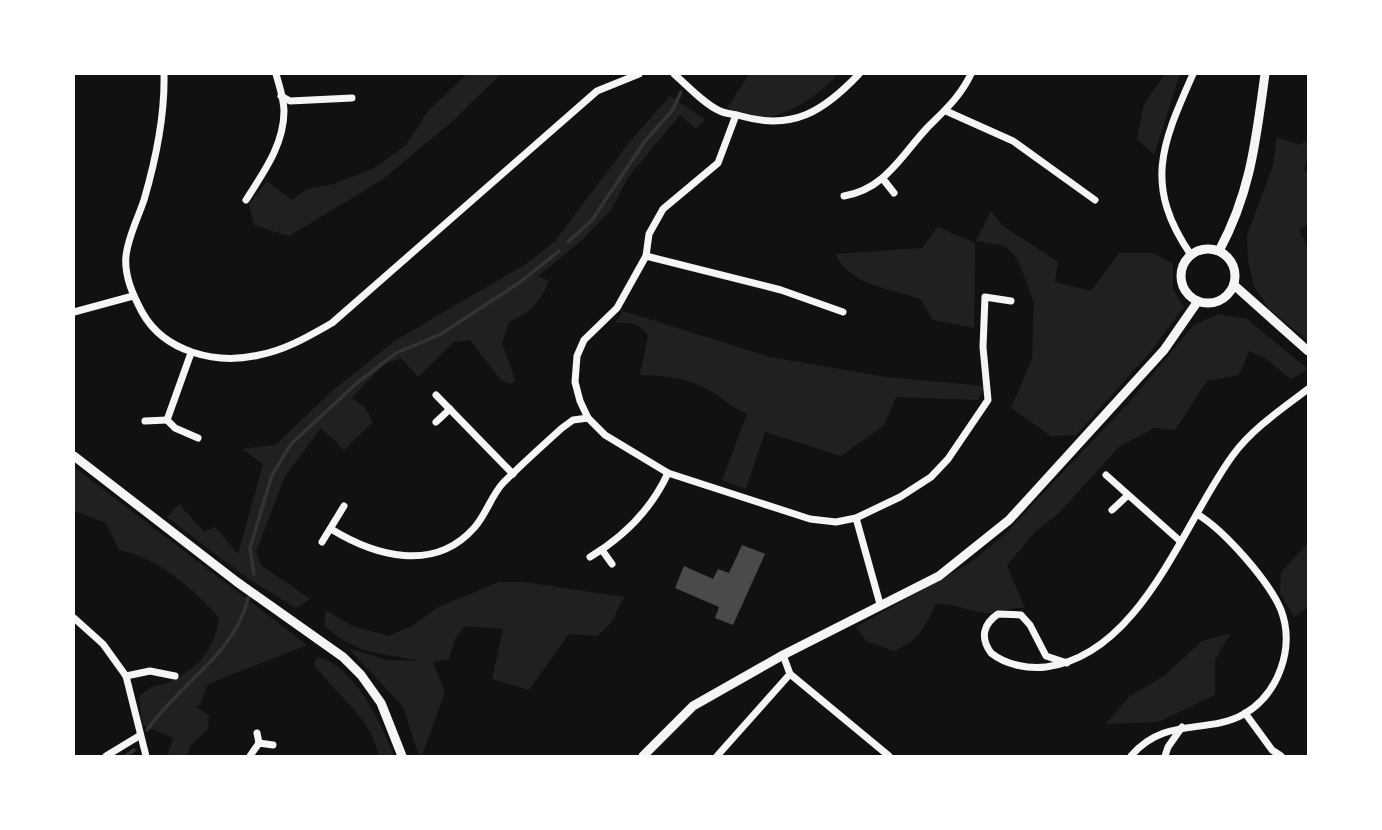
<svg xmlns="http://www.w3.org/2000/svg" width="1382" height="830" font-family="Spectral,serif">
  <rect width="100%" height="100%" fill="#111"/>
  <g fill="#202020">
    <polygon points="467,74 501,74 454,120 382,180 289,236 254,225 249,204 267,181 292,200 307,189 334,184 374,168 406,145 428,111"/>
    <path d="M749,74H838C819,96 782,120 752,119C744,119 734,111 727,108Z"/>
    <polygon points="1165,74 1180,74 1154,155 1137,139 1144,104"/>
    <path d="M670,96L705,119L696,129L680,115L629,176L611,210L581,241L538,276L549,281C539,304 531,312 509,322L502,343L515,380L512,384L501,380L470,340L454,342L418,377L401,358L383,365L352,398L365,408L373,422L344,450L321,428L285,476L256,552L261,565L310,599L296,608L247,578L167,517L179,504L204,532L215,527L238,554L263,464L242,449L275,445L331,392L396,340L526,264L555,241L632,139Z"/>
    <polygon points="1277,137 1299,145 1308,140 1308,159 1304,169 1308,173 1308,224 1299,230 1308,248 1308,341 1269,309 1254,286 1248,260 1247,235 1273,166"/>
    <polygon points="991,211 1003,226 1058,262 1055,282 1091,291 1119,253 1153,253 1173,264 1173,289 1184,307 1151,351 1076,435 1051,436 1011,408 1032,359 1034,303 1018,260 1005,246 976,241"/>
    <path d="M938,227L975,243L974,328L933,320L920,299C892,289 848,285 836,254L922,248Z"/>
    <path d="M623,311L770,357L886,377L985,386L978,400L896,397L884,425L841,456L765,432L746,489L722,480L747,414C731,407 719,395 705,388C687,378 660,375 640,375L648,336C640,323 629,322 615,323Z"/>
    <path d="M1219,314L1247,319L1308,369L1291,379L1266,359L1249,351L1239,375L1207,381L1175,430L1154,428L1119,447L1059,513L1035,532L1007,565L1025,608C1011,606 1000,614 986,613C968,612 957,603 936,604C925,628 918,641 894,651L866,641L856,627L970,563L1004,535L1130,401L1194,325Z"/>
    <path d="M74,467L307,645L208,684L201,703L196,707L209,715L208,729L189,747L188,756H167L173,738L142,725L139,697C157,680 156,689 172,681C201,666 214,649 219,618C193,588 158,558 119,550L106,523L74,511Z"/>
    <polygon points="1308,543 1308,607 1294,617 1280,593 1281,572"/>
    <path d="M499,582H524L624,597L611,623L597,636L569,634L529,690L492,679L503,629L464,626L455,639L449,659L433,662L445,692L422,756H419L403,707L348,648L387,660L422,661C384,654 353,654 324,625L326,610L352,626L389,636L412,626L438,607Z"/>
    <polygon points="1231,633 1215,660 1215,695 1158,722 1105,724 1130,696 1164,676 1202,641"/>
    <path d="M317,657C353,663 382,724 394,756H379C370,715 337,697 314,664Z"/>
  </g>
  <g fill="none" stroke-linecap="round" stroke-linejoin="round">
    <g stroke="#333" stroke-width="3.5">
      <polyline points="568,242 592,220 645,141 672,111 681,92"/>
      <polyline points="254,574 250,548 272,475 291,444 357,383 396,353 441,334 519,283 559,251"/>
      <path d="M147,730C178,685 236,653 248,598"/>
      <polyline points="126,756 134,750"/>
    </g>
  </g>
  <polygon fill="#4a4a4a" points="742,545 765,554 733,625 715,618 719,607 675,588 684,566 713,579 718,569 729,573"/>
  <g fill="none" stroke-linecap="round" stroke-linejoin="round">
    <g stroke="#f5f5f5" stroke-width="7">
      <path d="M164,74C165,116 156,159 144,200C138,218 128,237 126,256C124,276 133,295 142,312C164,352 216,365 259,355C286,350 309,336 332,323L597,91L639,74"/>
      <path d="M674,74C687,85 704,104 720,111C726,114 734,114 741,116C793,131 824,111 859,74"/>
      <polyline points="281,96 290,101 352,98"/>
      <polyline points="946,111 1013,141 1095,200"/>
      <polyline points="736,115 718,163 663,209 649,234 646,256 617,308 584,340 577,356 575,382 580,401 588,418 605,435 668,473 810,519 836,522 856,518 900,497 931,477 948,459 988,400 983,347 985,297 1011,301"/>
      <polyline points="883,179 894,193"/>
      <path d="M844,196C885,189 901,156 927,128C945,110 960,97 971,74"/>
      <path d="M246,200C263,173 284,145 284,111C284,99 279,85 276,74"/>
      <path d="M1191,255C1143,185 1162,144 1193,74"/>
      <polyline points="646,256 781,290 843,312"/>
      <polyline points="74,312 133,296"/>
      <polyline points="191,353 167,420 175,428 198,438"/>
      <polyline points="436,395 513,474"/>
      <polyline points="145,421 167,420"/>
      <polyline points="436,422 450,409"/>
      <polyline points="1106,475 1180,541"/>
      <polyline points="1112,510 1127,496"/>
      <polyline points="856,518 880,604"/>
      <path d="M331,529C375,556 434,573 474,528C486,515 491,496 503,483C522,464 542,446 562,428L573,420L588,418"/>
      <polyline points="322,542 344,506"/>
      <polyline points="602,550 612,564"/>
      <path d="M590,557C625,536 651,510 668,473"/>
      <polyline points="74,618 103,644 126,676 146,756"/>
      <polyline points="783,655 790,674 889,756"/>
      <path d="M1067,663L1046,656L1030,625L1021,615L998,614C983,624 980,638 991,653C1006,665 1028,669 1046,667C1141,655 1183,523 1233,455C1253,428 1282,409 1308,389"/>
      <polyline points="126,676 150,671 175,676"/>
      <polyline points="1245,713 1272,750 1281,756"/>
      <polyline points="257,733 259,743"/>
      <polyline points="106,756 139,736"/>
      <polyline points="250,756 259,743 273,745"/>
      <polyline points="717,756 790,674"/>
      <path d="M1131,756C1165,716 1207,735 1244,714C1279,694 1295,647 1281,610C1269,581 1224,530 1197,514"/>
      <polyline points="1165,756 1168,747 1182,727"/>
    </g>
    <g stroke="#f5f5f5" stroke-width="9">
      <circle cx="1208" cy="276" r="27"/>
      <path d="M1219,251C1251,192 1256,139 1265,74"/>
      <polyline points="1234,285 1308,351"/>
      <polyline points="74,456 237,582 343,657 361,675 381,703 402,756"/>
      <polyline points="643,756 693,706 783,655 939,576 1009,520 1164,350 1198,301"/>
    </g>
  </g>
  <rect width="1382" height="830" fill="none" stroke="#ffffff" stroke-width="150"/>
</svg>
